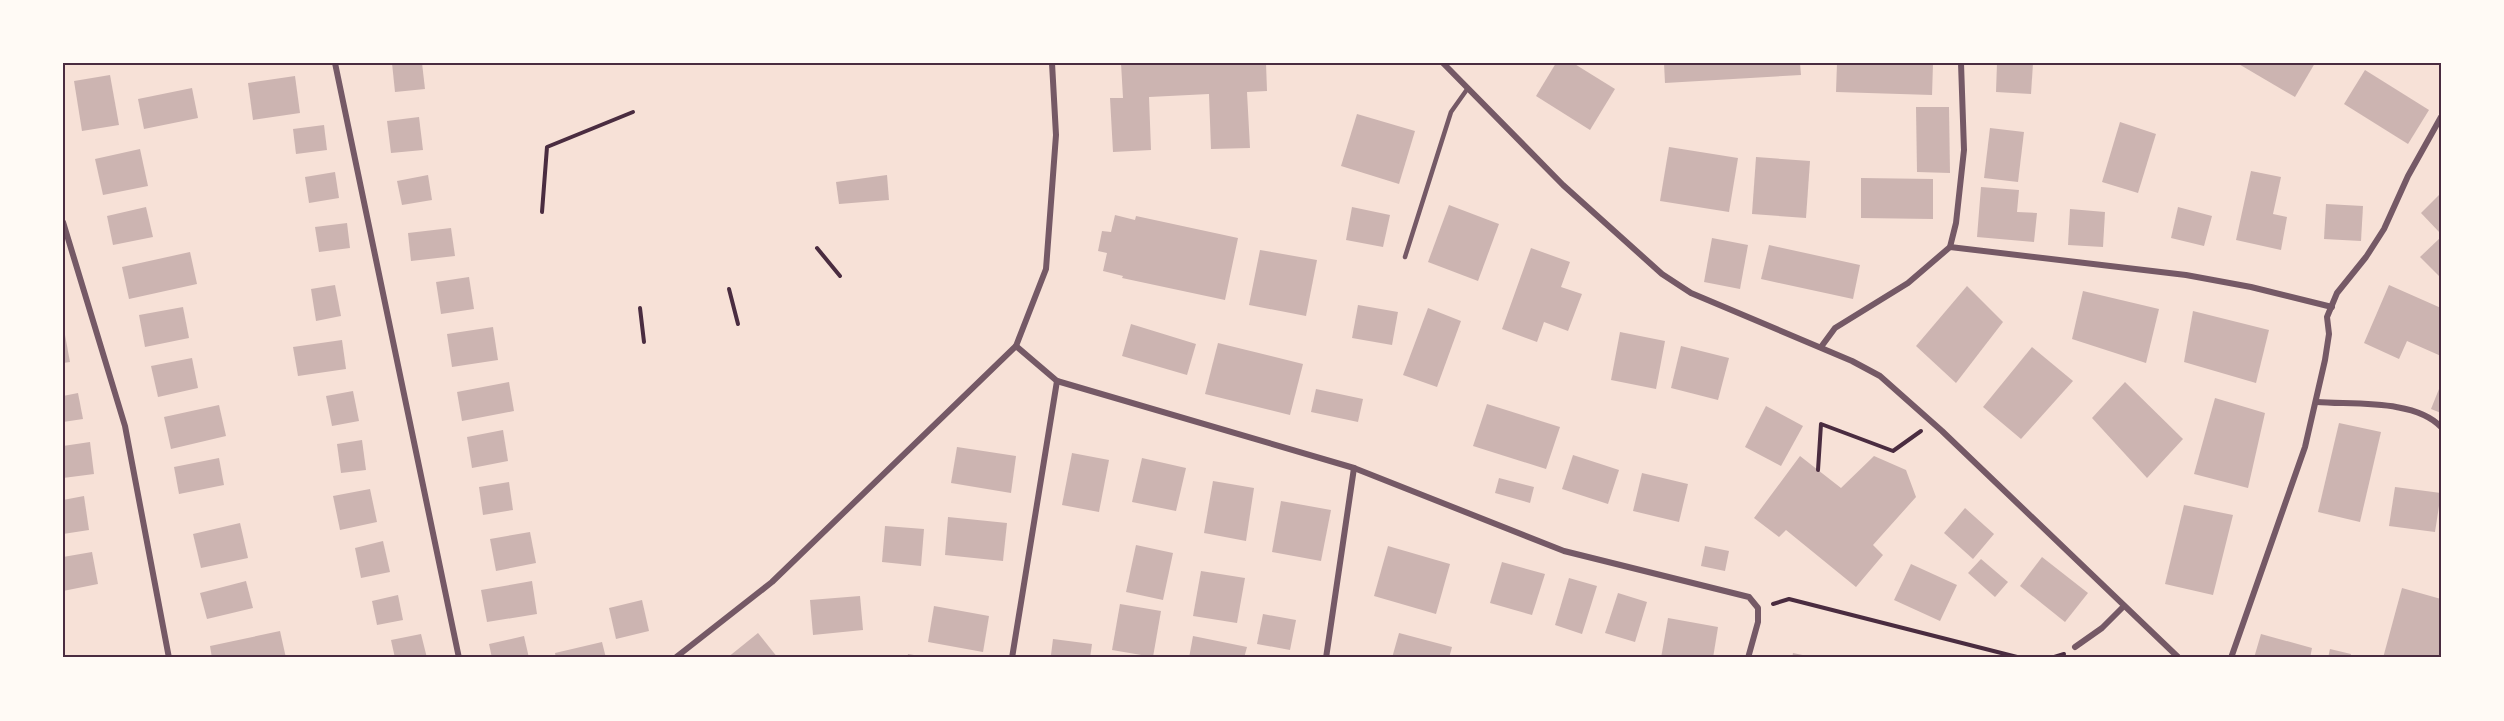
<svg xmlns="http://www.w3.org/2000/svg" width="2504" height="721" font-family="Karla,sans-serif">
  <rect width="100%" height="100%" fill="#f7e1d7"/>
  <g fill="#ccb4b1">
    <polygon points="392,63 422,63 425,89 395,92"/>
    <polygon points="1121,63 1266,63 1267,91 1247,92 1250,148 1211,149 1209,94 1149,97 1151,150 1113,152 1110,98 1123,98"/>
    <polygon points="1556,63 1573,63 1615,89 1590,130 1536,96"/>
    <polygon points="1664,63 1800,63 1801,75 1665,83"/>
    <polygon points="1837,63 1933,63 1932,95 1836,92"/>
    <polygon points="1997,63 2033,63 2031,94 1996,92"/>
    <polygon points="2237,63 2315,63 2295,97"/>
    <polygon points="2365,70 2429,110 2408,144 2344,104"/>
    <polygon points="110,75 119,125 82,131 74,81"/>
    <polygon points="295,76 300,113 253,120 248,83"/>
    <polygon points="192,88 198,118 144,129 138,99"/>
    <polygon points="1916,107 1949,107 1950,173 1917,172"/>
    <polygon points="1357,114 1415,131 1399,184 1341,166"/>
    <polygon points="419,117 423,150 391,153 387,121"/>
    <polygon points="2120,122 2156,134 2138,193 2102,182"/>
    <polygon points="324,125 327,150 296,154 293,129"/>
    <polygon points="1990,128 2024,132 2018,182 1984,178"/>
    <polygon points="1669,147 1738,158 1729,212 1660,201"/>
    <polygon points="140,149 148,186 103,195 95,159"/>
    <polygon points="1756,157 1810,161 1806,218 1752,214"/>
    <polygon points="2251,171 2281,177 2273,214 2287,217 2281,250 2236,240"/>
    <polygon points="335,172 339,198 309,203 305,177"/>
    <polygon points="428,175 432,200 402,205 397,181"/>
    <polygon points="887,175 889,200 839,204 836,182"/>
    <polygon points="1861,178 1933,179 1933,219 1861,218"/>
    <polygon points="1981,187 2019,190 2017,212 2037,213 2034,242 1977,237"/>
    <polygon points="2441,193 2441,234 2421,213"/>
    <polygon points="2326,204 2363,206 2361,241 2324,239"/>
    <polygon points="1449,205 1499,224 1478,281 1428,262"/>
    <polygon points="146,207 153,237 113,245 107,216"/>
    <polygon points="1352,207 1390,215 1383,247 1346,240"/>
    <polygon points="2178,207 2212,216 2204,246 2171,238"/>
    <polygon points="2070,209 2105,212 2103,247 2068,245"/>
    <polygon points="1115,215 1135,220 1136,216 1238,238 1225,300 1122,278 1123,276 1103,271 1107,253 1098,251 1102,231 1111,232"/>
    <polygon points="347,223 350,248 319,252 315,227"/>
    <polygon points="451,228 455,256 411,261 408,233"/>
    <polygon points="2441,237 2441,278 2420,257"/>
    <polygon points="1712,238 1748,245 1740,289 1704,282"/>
    <polygon points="1769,245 1860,265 1853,299 1761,279"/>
    <polygon points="1531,248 1570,262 1561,287 1582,294 1568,331 1544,322 1537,342 1502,329"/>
    <polygon points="1260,250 1317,260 1306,316 1249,305"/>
    <polygon points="190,252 197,284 129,299 122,267"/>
    <polygon points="469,277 474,309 441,314 436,282"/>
    <polygon points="335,285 341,316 316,321 311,289"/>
    <polygon points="2389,285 2441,308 2441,356 2407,341 2399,359 2364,343"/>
    <polygon points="1967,286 2003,322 1956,383 1916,346"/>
    <polygon points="2083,291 2159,309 2146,363 2072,339"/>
    <polygon points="1358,305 1398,312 1392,345 1352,338"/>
    <polygon points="183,307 189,338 145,347 139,315"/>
    <polygon points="1428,308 1461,321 1437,387 1403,375"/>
    <polygon points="2193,311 2269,330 2256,383 2184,362"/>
    <polygon points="1131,324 1196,344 1187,375 1122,356"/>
    <polygon points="493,327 498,360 452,367 447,334"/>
    <polygon points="1620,332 1665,341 1656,389 1611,380"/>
    <polygon points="63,335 65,335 70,362 63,363"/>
    <polygon points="342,340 346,369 298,376 293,347"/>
    <polygon points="1218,343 1303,364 1290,415 1205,394"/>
    <polygon points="1681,346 1729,358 1718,400 1671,388"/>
    <polygon points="2032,347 2073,381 2021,439 1983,407"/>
    <polygon points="192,358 198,388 158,397 151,366"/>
    <polygon points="509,382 514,411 462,421 457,392"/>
    <polygon points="2125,382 2183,439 2147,478 2092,418"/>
    <polygon points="2441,384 2441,413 2431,409"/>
    <polygon points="1316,389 1363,399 1358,422 1311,412"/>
    <polygon points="353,391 359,421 332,426 326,396"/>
    <polygon points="78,393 83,419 63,422 63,396"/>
    <polygon points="2215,398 2265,413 2248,488 2194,474"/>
    <polygon points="1487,404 1560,427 1546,469 1473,446"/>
    <polygon points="219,405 226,436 171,449 164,417"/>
    <polygon points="1766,406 1803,426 1781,466 1745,447"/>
    <polygon points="2339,423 2381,432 2360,522 2318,512"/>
    <polygon points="503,430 508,461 472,468 467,437"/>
    <polygon points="362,440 366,470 341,473 337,444"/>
    <polygon points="90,442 94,474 63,478 63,446"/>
    <polygon points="957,447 1016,456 1011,493 951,483"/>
    <polygon points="1072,453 1109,460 1099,512 1062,505"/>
    <polygon points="1573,455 1619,470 1608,504 1562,489"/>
    <polygon points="1800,456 1841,488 1874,456 1906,470 1916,497 1873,545 1883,555 1856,587 1786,530 1779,537 1754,518"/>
    <polygon points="219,458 224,485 179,494 174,467"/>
    <polygon points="1142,458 1186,468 1176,511 1132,502"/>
    <polygon points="1642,473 1688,484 1679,522 1633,511"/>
    <polygon points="1499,478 1534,487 1530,503 1495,493"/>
    <polygon points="1213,481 1254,488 1246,541 1204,533"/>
    <polygon points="509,482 513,510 483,515 479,487"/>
    <polygon points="2395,487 2441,493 2435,532 2389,526"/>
    <polygon points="370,489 377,522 340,530 333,496"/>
    <polygon points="84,496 89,530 63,534 63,500"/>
    <polygon points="1281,501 1331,510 1321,561 1272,552"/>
    <polygon points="2184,505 2233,515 2213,595 2165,584"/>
    <polygon points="1965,508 1994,534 1973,559 1944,533"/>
    <polygon points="948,517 1007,523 1003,561 945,555"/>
    <polygon points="240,523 248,558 201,568 193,534"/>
    <polygon points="885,526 924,529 921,566 882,562"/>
    <polygon points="530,532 536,563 496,571 490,539"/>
    <polygon points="383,541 390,572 361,578 355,548"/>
    <polygon points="1136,545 1173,553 1163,600 1126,592"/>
    <polygon points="1388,546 1450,564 1436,614 1374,596"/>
    <polygon points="1705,546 1729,551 1725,571 1701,566"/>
    <polygon points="92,552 98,584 63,591 63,557"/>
    <polygon points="2042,557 2088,593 2065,622 2020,586"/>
    <polygon points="1981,559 2008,582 1995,597 1968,573"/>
    <polygon points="1502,562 1545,574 1532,615 1490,603"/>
    <polygon points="1911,564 1957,585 1940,621 1894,600"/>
    <polygon points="1201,571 1245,578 1237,623 1193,616"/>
    <polygon points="1569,578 1597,586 1582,634 1555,625"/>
    <polygon points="246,581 253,608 207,619 200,593"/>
    <polygon points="532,581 537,614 487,622 481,590"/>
    <polygon points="2402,588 2441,599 2441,658 2383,658"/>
    <polygon points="1618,593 1647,602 1635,642 1605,633"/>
    <polygon points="398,595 403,620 377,625 372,601"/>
    <polygon points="860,596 863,630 813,635 810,600"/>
    <polygon points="642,600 649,631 616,639 609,608"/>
    <polygon points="1120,604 1161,611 1153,657 1112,650"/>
    <polygon points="934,606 989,616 983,652 928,642"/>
    <polygon points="1263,614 1296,620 1290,650 1257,644"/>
    <polygon points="1668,618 1718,627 1713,658 1661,658"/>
    <polygon points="280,631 286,658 212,658 210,646"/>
    <polygon points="758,633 778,658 727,658"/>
    <polygon points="1399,633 1452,647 1449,658 1392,658"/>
    <polygon points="421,634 427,658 395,658 391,640"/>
    <polygon points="2261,634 2312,648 2310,658 2254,658"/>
    <polygon points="524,636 529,658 492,658 489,644"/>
    <polygon points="1193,636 1247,647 1244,658 1189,658"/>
    <polygon points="1053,639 1092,644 1090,658 1051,655"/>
    <polygon points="602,642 606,658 556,658 555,653"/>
    <polygon points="2330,649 2351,654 2350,658 2328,658"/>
    <polygon points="1793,653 1812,657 1812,658 1792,658"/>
    <polygon points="908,654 926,657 926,658 907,658"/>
  </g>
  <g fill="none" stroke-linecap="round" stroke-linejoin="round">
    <g stroke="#4a2c40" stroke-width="4">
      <polyline points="542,212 547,147 633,112"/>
      <polyline points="817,248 840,276"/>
      <polyline points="729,289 738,324"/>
      <polyline points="640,308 644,342"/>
      <polyline points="1818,470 1821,424 1893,451 1921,431"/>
      <polyline points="1773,604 1789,599 2021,658"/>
      <polyline points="2051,658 2064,654"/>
    </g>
    <polyline stroke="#755966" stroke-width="4.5" points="1405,257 1451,112 1468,88"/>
    <g stroke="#755966" stroke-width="6">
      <polyline points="335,63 459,658"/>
      <polyline points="1443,63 1563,185 1662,274 1691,293 1852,361 1880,376 1942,431 2179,658"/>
      <polyline points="63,222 125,426 169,658"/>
      <polyline points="1950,247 2186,275 2251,287 2332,307"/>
      <polyline points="1016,346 1057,381 1354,468 1564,551 1749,597 1758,608 1758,622 1748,658"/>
      <polyline points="1821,347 1835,328 1908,283 1950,247 1956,223 1964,150 1961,63"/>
      <path d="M2317,402C2352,405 2415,399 2441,427"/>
      <polyline points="2075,647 2102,628 2124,606"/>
      <polyline points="675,658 772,582 1016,346 1046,269 1056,135 1052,63"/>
      <polyline points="1012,658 1057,381"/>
      <polyline points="1326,658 1354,468"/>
      <polyline points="2231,658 2305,447 2325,360 2329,334 2327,317 2337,293 2366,257 2384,229 2408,176 2441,117"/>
    </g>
  </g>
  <rect width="2504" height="721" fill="none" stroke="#fffaf5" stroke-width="129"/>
  <rect x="64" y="64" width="2376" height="592" fill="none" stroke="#4a2c40" stroke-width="2"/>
</svg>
